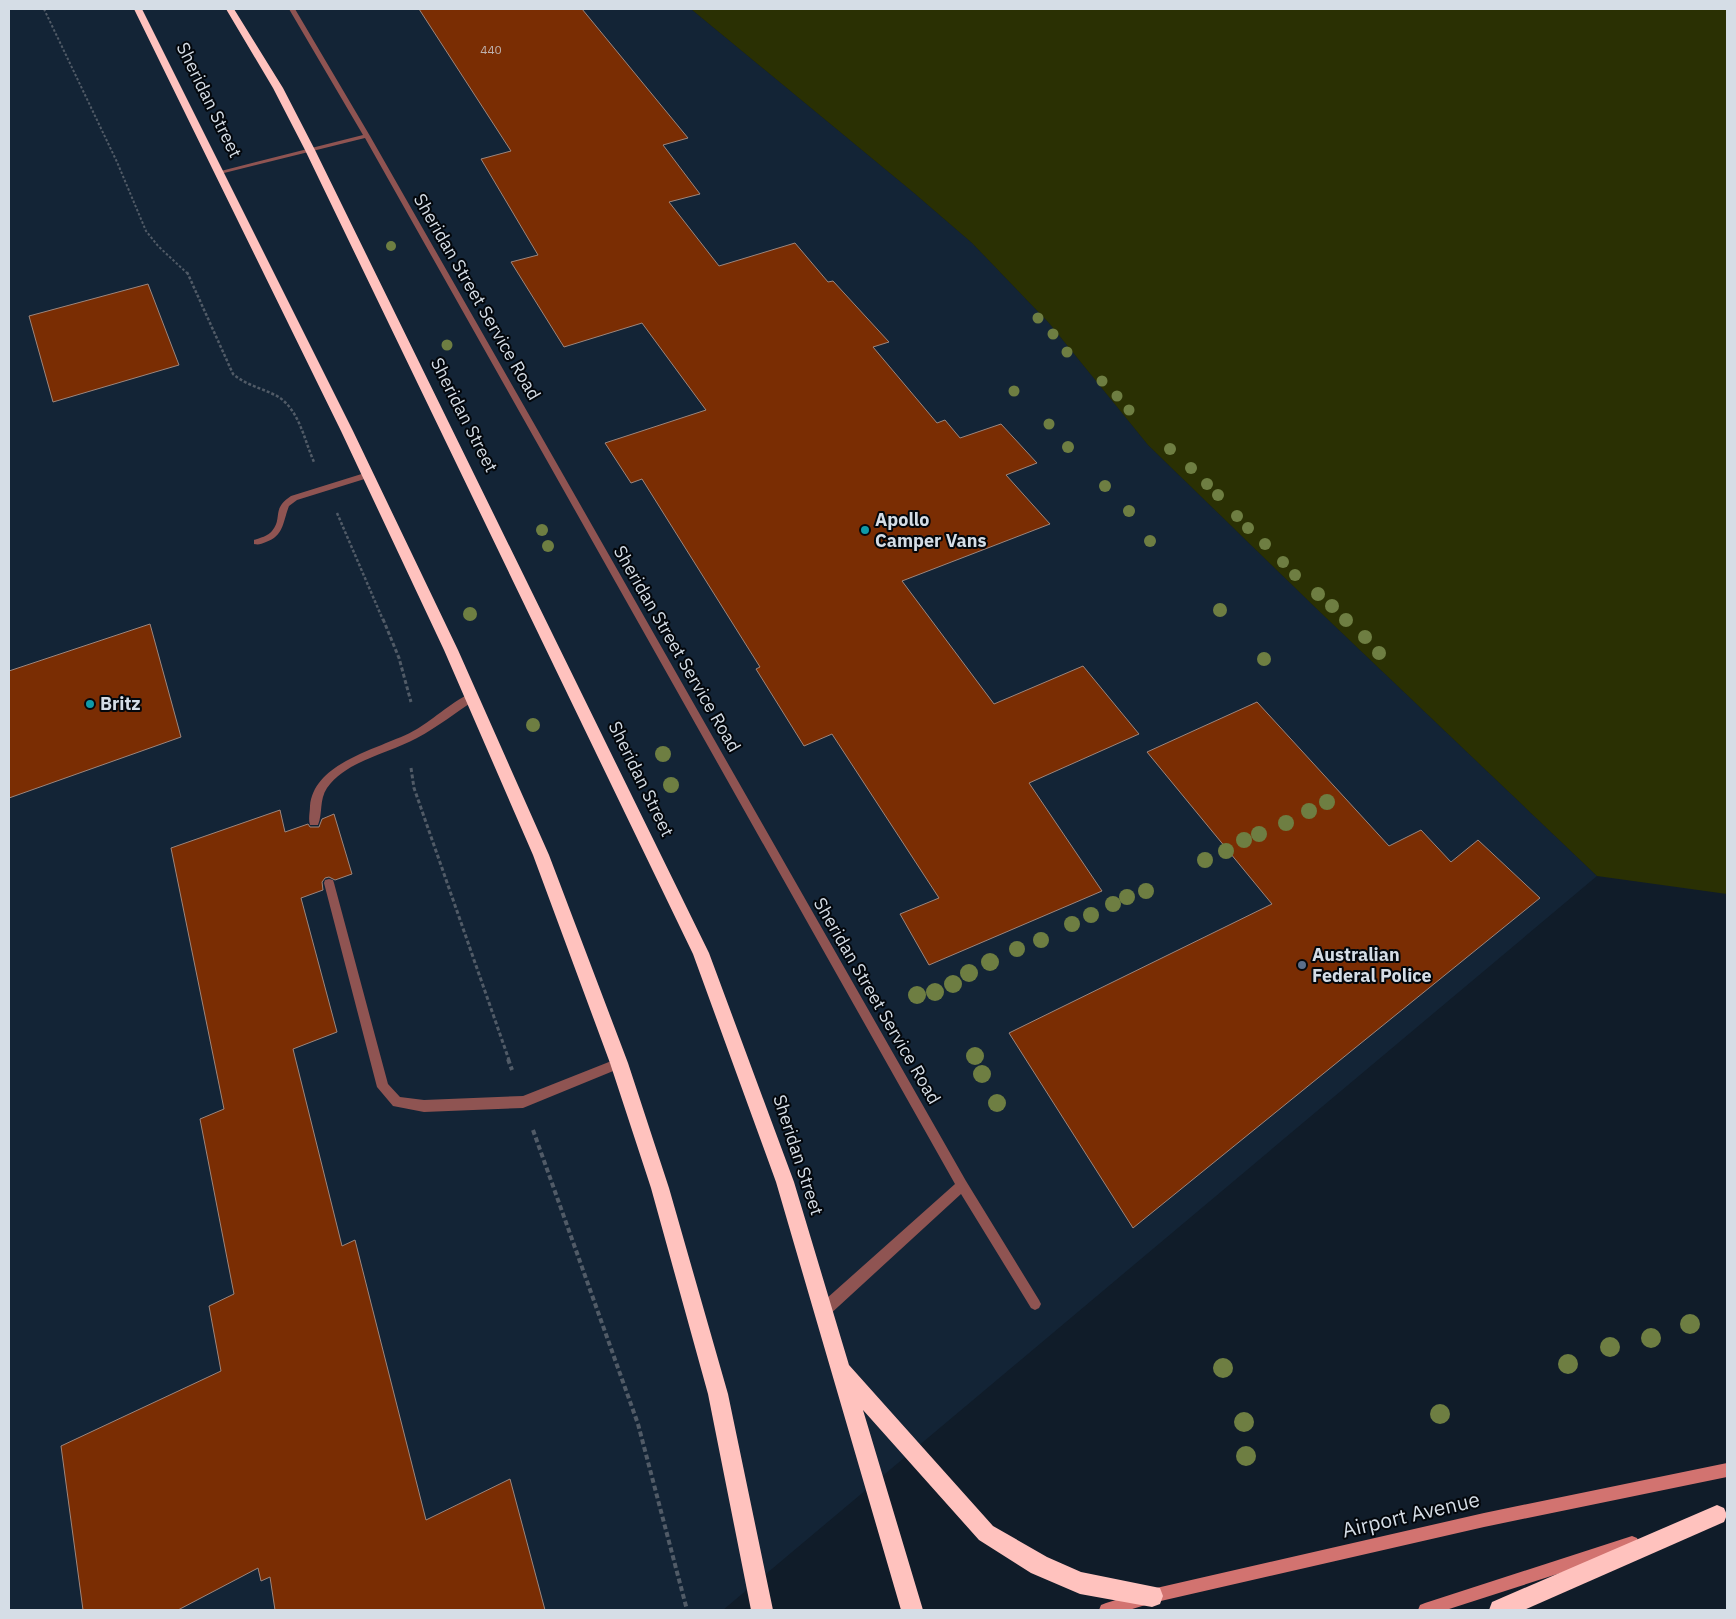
<svg xmlns="http://www.w3.org/2000/svg" width="1736" height="1619" font-family="'IBM Plex Sans',sans-serif">
  <rect width="100%" height="100%" fill="#101c29"/>
  <polygon fill="#132436" points="9,9 691,9 914,193 972,243 1049,323 1148,445 1320,612 1597,876 723,1610 9,1610"/>
  <polygon fill="#2a3003" points="691,9 1727,9 1727,894 1597,876 1320,612 1148,445 1049,323 972,243 914,193"/>
  <g fill="#7a2d03" stroke="#9d867d">
    <polygon points="419,9 582,9 688,138 663,145 700,194 669,202 719,266 795,243 828,282 833,281 889,342 873,347 937,423 945,420 960,438 1001,424 1037,463 1006,475 1050,524 902,581 994,704 1083,666 1139,734 1029,783 1102,891 929,965 900,914 939,898 832,734 804,746 756,669 760,667 642,479 631,483 605,443 706,410 642,323 564,347 511,262 538,255 481,159 511,151"/>
    <polygon points="148,284 179,365 53,402 29,316"/>
    <polygon points="150,624 181,737 9,798 9,671"/>
    <polygon points="1257,702 1389,846 1421,830 1451,862 1478,840 1540,898 1133,1228 1009,1033 1272,904 1147,752"/>
    <polygon points="280,810 285,832 308,824 310,827 319,827 322,819 334,814 352,874 335,880 329,877 325,878 322,882 323,890 301,898 337,1032 293,1049 342,1246 355,1240 426,1520 510,1479 545,1610 275,1610 270,1577 261,1581 258,1568 178,1610 83,1610 61,1446 221,1371 209,1306 234,1294 200,1119 224,1109 171,848"/>
  </g>
  <g fill="none" stroke-linecap="round" stroke-linejoin="round">
    <polyline stroke="#515b67" stroke-width="2" stroke-dasharray="2.5 2" stroke-linecap="butt" points="44,9 117,162 146,231 158,246 188,274"/>
    <g stroke="#515b67" stroke-width="2.5" stroke-dasharray="3 2" stroke-linecap="butt">
      <path d="M187,272L233,374C246,385 261,388 275,395C299,407 304,440 314,462"/>
      <polyline points="337,513 383,620"/>
    </g>
    <g stroke="#515b67" stroke-width="3" stroke-dasharray="4 2.5" stroke-linecap="butt">
      <polyline points="383,619 399,658 411,702"/>
      <polyline points="411,768 414,788 509,1060"/>
    </g>
    <g stroke="#515b67" stroke-width="4" stroke-dasharray="5 3" stroke-linecap="butt">
      <polyline points="508,1059 512,1070"/>
      <polyline points="533,1130 638,1424 687,1610"/>
    </g>
    <g fill="#8f5452" fill-rule="evenodd">
      <path d="M368,472L372,475L371,477L297,500L289,506C283,521 284,536 266,542C261,544 259,545 254,544V540C260,538 268,536 272,531C283,518 271,509 291,496Z"/>
      <path d="M472,693L475,694L477,697L475,700C456,712 438,727 417,738C388,754 347,760 327,788C319,800 323,813 318,825H310C308,819 310,812 310,806C314,760 385,748 417,729C434,719 455,699 472,693Z"/>
      <polygon points="329,879 333,880 334,883 388,1084 400,1097 424,1100 523,1096 619,1058 623,1059 625,1063 623,1067 523,1108 424,1112 393,1106 377,1087 324,883 325,880"/>
    </g>
    <polygon fill="#8f5452" fill-rule="evenodd" points="289,9 295,9 370,136 966,1181 1039,1300 1041,1304 1039,1308 1035,1310 1031,1308 961,1194 827,1317 822,1318 817,1317 816,1312 817,1307 955,1184 365,138 220,174 217,172 363,135"/>
    <g fill="#d27370" fill-rule="evenodd">
      <polygon points="1727,1463 1727,1477 1484,1527 1152,1603 1129,1610 1099,1610 1101,1605 1106,1603 1152,1589 1484,1513"/>
      <polygon points="1632,1536 1637,1538 1639,1543 1637,1548 1632,1550 1446,1610 1418,1610 1420,1605 1425,1603"/>
    </g>
    <g fill="#ffc2be" fill-rule="evenodd">
      <polygon points="134,9 142,9 353,431 458,650 549,855 628,1063 669,1188 728,1394 773,1610 751,1610 708,1394 651,1188 610,1063 533,855 444,650 341,431"/>
      <polygon points="226,9 234,9 283,88 315,150 709,953 794,1182 849,1365 993,1526 1047,1557 1081,1572 1160,1588 1163,1596 1160,1604 1152,1607 1080,1594 1031,1573 979,1540 863,1410 923,1610 901,1610 776,1182 693,954 305,150 273,88"/>
      <polygon points="1717,1505 1724,1508 1727,1515 1724,1522 1524,1610 1489,1610 1492,1602"/>
    </g>
  </g>
  <g fill="#6e7e42">
    <circle cx="391" cy="246" r="5"/>
    <circle cx="1038" cy="318" r="5.5"/>
    <circle cx="1053" cy="334" r="5.5"/>
    <circle cx="447" cy="345" r="5.5"/>
    <circle cx="1067" cy="352" r="5.5"/>
    <circle cx="1102" cy="381" r="5.5"/>
    <circle cx="1014" cy="391" r="5.5"/>
    <circle cx="1117" cy="396" r="5.5"/>
    <circle cx="1129" cy="410" r="5.5"/>
    <circle cx="1049" cy="424" r="5.5"/>
    <circle cx="1068" cy="447" r="6"/>
    <circle cx="1170" cy="449" r="6"/>
    <circle cx="1191" cy="468" r="6"/>
    <circle cx="1207" cy="484" r="6"/>
    <circle cx="1105" cy="486" r="6"/>
    <circle cx="1218" cy="495" r="6"/>
    <circle cx="1129" cy="511" r="6"/>
    <circle cx="1237" cy="516" r="6"/>
    <circle cx="1248" cy="528" r="6"/>
    <circle cx="542" cy="530" r="6"/>
    <circle cx="1150" cy="541" r="6"/>
    <circle cx="1265" cy="544" r="6"/>
    <circle cx="548" cy="546" r="6"/>
    <circle cx="1283" cy="562" r="6"/>
    <circle cx="1295" cy="575" r="6"/>
    <circle cx="1318" cy="594" r="7"/>
    <circle cx="1332" cy="606" r="7"/>
    <circle cx="1220" cy="610" r="7"/>
    <circle cx="470" cy="614" r="7"/>
    <circle cx="1346" cy="620" r="7"/>
    <circle cx="1365" cy="637" r="7"/>
    <circle cx="1379" cy="653" r="7"/>
    <circle cx="1264" cy="659" r="7"/>
    <circle cx="533" cy="725" r="7"/>
    <circle cx="663" cy="754" r="8"/>
    <circle cx="671" cy="785" r="8"/>
    <circle cx="1327" cy="802" r="8"/>
    <circle cx="1309" cy="811" r="8"/>
    <circle cx="1286" cy="823" r="8"/>
    <circle cx="1259" cy="834" r="8"/>
    <circle cx="1244" cy="840" r="8"/>
    <circle cx="1226" cy="851" r="8"/>
    <circle cx="1205" cy="860" r="8"/>
    <circle cx="1146" cy="891" r="8"/>
    <circle cx="1127" cy="897" r="8"/>
    <circle cx="1113" cy="904" r="8"/>
    <circle cx="1091" cy="915" r="8"/>
    <circle cx="1072" cy="924" r="8"/>
    <circle cx="1041" cy="940" r="8"/>
    <circle cx="1017" cy="949" r="8"/>
    <circle cx="990" cy="962" r="9"/>
    <circle cx="969" cy="973" r="9"/>
    <circle cx="953" cy="984" r="9"/>
    <circle cx="935" cy="992" r="9"/>
    <circle cx="917" cy="995" r="9"/>
    <circle cx="975" cy="1056" r="9"/>
    <circle cx="982" cy="1074" r="9"/>
    <circle cx="997" cy="1103" r="9"/>
    <circle cx="1690" cy="1324" r="10"/>
    <circle cx="1651" cy="1338" r="10"/>
    <circle cx="1610" cy="1347" r="10"/>
    <circle cx="1568" cy="1364" r="10"/>
    <circle cx="1223" cy="1368" r="10"/>
    <circle cx="1440" cy="1414" r="10"/>
    <circle cx="1244" cy="1422" r="10"/>
    <circle cx="1246" cy="1456" r="10"/>
  </g>
  <g fill="#0f9aa8" stroke="#03070c" stroke-width="2">
    <circle cx="865" cy="530" r="5"/>
    <circle cx="90" cy="704" r="5"/>
  </g>
  <circle fill="#5c6f8a" stroke="#03070c" stroke-width="2" cx="1302" cy="965" r="5"/>
  <g text-anchor="middle" stroke-width="4" stroke-linejoin="round" paint-order="stroke">
    <g font-size="12" fill="#beb1ad">
      <text x="491" y="54">440</text>
    </g>
    <g font-size="18" fill="#d5dde6" stroke="#03070c">
      <text transform="translate(209 100) rotate(64)" y="6">Sheridan Street</text>
      <text transform="translate(477 297) rotate(60)" y="6">Sheridan Street Service Road</text>
      <text transform="translate(464 415) rotate(63)" y="6">Sheridan Street</text>
      <text transform="translate(677 649) rotate(60)" y="6">Sheridan Street Service Road</text>
      <text transform="translate(641 779) rotate(64)" y="6">Sheridan Street</text>
      <text transform="translate(877 1001) rotate(60)" y="6">Sheridan Street Service Road</text>
      <text transform="translate(798 1155) rotate(72)" y="6">Sheridan Street</text>
    </g>
    <g font-size="18" font-weight="bold" fill="#d5dde6" stroke="#03070c" text-anchor="start">
      <text x="875" y="526">Apollo<tspan x="875" dy="21">Camper Vans</tspan></text>
      <text x="100" y="710">Britz</text>
      <text x="1312" y="961">Australian<tspan x="1312" dy="21">Federal Police</tspan></text>
    </g>
    <g font-size="21" fill="#d5dde6" stroke="#03070c">
      <text transform="translate(1411 1515) rotate(-13)" y="7">Airport Avenue</text>
    </g>
  </g>
  <rect width="1736" height="1619" fill="none" stroke="#d5dde6" stroke-width="20"/>
</svg>
